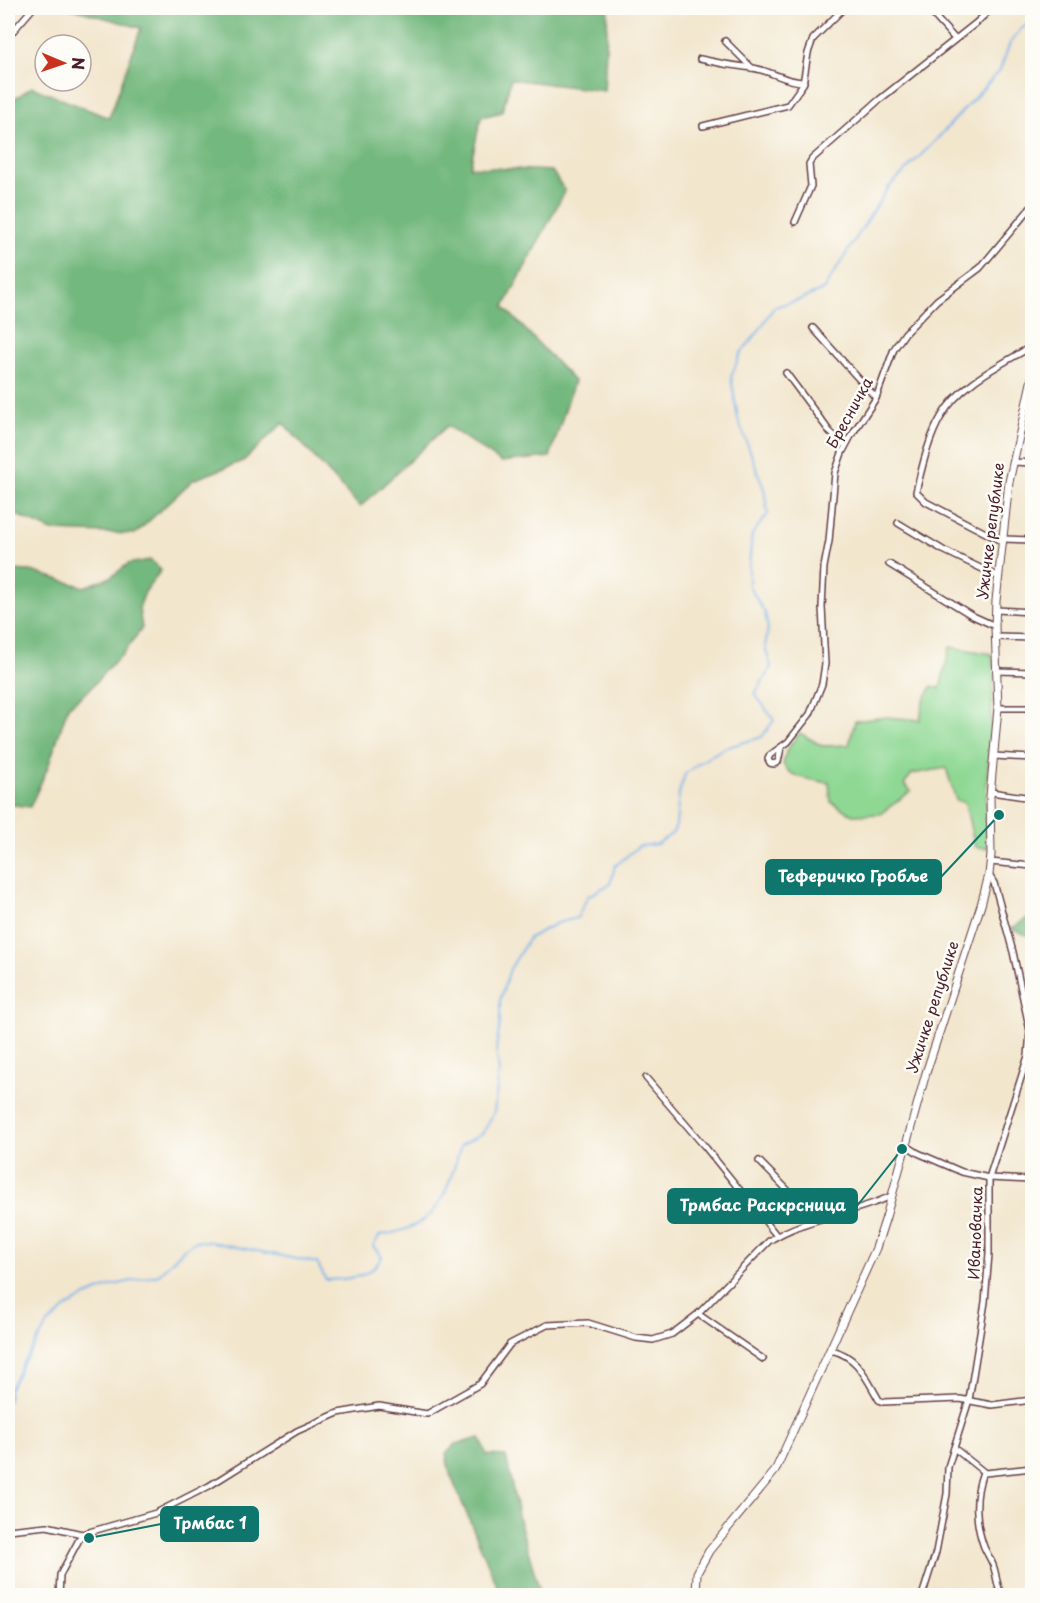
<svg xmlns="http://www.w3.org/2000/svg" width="1040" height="1603" font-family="'Playpen Sans',sans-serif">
  <rect width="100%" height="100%" fill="#fdfcf7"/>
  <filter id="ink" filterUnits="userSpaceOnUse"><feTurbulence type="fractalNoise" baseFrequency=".0167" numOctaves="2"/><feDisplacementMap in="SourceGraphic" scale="12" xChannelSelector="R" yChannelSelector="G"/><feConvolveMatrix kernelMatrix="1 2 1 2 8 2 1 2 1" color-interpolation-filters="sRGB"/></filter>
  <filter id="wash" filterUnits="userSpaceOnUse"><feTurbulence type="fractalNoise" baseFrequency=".008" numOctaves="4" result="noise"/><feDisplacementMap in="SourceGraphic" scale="24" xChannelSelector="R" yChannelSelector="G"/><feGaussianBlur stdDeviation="1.35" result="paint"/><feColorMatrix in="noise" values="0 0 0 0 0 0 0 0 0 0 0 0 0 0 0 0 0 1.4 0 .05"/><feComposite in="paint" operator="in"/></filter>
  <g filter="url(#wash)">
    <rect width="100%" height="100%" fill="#f2e6cd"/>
    <path fill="#8fd894" stroke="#6c7c60" stroke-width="1.5" d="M950,647L992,654L994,675L986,797L987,848L975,847L965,803L956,800L946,768L912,774L904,784L911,791L880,814L853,815L831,802L829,783C813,779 791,780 783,764L787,749L800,733L822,746L849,745L855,721L886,717L920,720L923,702L932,686L940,689Z"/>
    <g fill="#73b87e" stroke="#5e6c54" stroke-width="1.5">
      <polygon points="70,8 608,8 604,91 511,79 502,112 481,117 470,167 552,171 565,191 504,307 574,381 550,457 501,462 447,426 360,507 283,423 243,461 193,480 135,534 52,531 8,511 8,103 32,87 109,118 141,28"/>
      <polygon points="150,560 161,570 145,592 139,608 142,628 124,653 109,667 89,690 68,707 48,767 30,807 8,804 8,570 31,571 84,587 111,577 128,564"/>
      <polygon points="1032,915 1032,937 1011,929"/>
      <polygon points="480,1438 487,1455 506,1456 519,1520 541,1595 501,1595 450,1474 446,1454 456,1444"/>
    </g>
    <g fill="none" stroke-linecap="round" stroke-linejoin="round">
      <path stroke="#7cb3eb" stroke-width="2" d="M8,1401L9,1390L23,1363L48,1324L65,1309L86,1296L114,1285L158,1275L185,1248L196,1241L212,1242L317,1263L326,1280C350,1279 369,1279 382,1257L373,1246L380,1235C440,1228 446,1194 461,1145L483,1133L494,1112L499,1072L496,1048L500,1024V1000L510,969L529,938L557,923L577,918L588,896L610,884L615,866L639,846L657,844L673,833L676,825L679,793L685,774L699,763L724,748L762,737L774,720L755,694L771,667L765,647L768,629L765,613L749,586V567L752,534L768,514L764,489L738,419L731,377L740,354L758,332L774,307L799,300L823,290L888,188L935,141L1000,70L1010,43L1020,30L1032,21"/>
    </g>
  </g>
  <g filter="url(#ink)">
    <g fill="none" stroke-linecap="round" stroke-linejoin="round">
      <defs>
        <g id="minor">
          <polyline points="927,8 955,39"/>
          <polyline points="8,37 33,8"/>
          <polyline points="725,41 752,68"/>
          <path d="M700,59C717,63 734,66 752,68C770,70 785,82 804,82"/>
          <polyline points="703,126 788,105 803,84 808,53 813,39 844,8"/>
          <polyline points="795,222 811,186 809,164 812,159 879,100 976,23 992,8"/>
          <polyline points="813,328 876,398"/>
          <polyline points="786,373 830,432 845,445"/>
          <polyline points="1013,462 1032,463"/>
          <polyline points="898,523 943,550 999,577"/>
          <polyline points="1003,539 1032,540"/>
          <path d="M1003,542L926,502L916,492C922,468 928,439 941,417C960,383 1001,365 1032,346"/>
          <polyline points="889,564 973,616 995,626"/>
          <polyline points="996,610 1032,612"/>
          <polyline points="996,637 1032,638"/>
          <polyline points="997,671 1032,672"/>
          <polyline points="998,708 1032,708"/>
          <polyline points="781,748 778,762 774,764 770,763 768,759 770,755 788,742 810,714 822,684 825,664 822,607 824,567 829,541 835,473 842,453 851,436 876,398 894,349 905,333 937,300 980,268 1032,206"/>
          <polyline points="994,756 1032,758"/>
          <polyline points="991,792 1032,798"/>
          <polyline points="990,862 1032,866"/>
          <polyline points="646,1078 706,1148 777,1236"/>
          <polyline points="906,1145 918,1153 962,1172 989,1178 1032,1180"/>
          <polyline points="759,1161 816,1219"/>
          <polyline points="698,1314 763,1359"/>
          <path d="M831,1350C858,1356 866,1378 879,1400L883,1402L960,1399L992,1405L1032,1400"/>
          <polyline points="954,1448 985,1473 1032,1468"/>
          <path d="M983,1472C974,1496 975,1523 984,1547C987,1554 992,1561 994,1568C997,1578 997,1587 1002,1596"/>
          <path d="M8,1530L47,1526L82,1534L156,1513L209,1486L297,1431L338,1413L379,1406L427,1414L480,1384L510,1344L547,1325L588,1323L636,1338L653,1340L672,1334L698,1314L769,1241C806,1217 851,1215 891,1196"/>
          <polyline points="59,1596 60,1575 82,1534"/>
          <polyline points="922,1596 936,1552 947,1494 948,1467 969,1400 985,1302 989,1254 989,1178 1028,1056 1030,1031 1013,952 994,883 989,875"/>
        </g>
        <polyline id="tertiary" points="696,1596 697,1573 709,1551 775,1471 876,1248 886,1217 926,1073 981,905 989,875 991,855 990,796 998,708 995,626 996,601 1009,482 1032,378"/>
      </defs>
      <use href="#minor" stroke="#633d43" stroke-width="8"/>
      <use href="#tertiary" stroke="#633d43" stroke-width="9"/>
      <use href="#minor" stroke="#fff" stroke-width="5"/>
      <use href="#tertiary" stroke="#fff" stroke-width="7"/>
    </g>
  </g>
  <g text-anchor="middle" stroke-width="5" stroke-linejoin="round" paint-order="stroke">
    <g font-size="15" fill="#4a1f2b" stroke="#fdfcf7">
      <text transform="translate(850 413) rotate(-61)" y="5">Бресничка</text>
      <text transform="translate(991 531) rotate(-83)" y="5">Ужичке републике</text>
      <text transform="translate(933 1007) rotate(-72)" y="5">Ужичке републике</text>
      <text transform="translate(976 1233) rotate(-88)" y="5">Ивановачка</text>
    </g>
  </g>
  <path fill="none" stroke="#0f766e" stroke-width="2" d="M999 815L941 877M902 1149L857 1206M89 1538L161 1524"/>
  <g fill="#0f766e" stroke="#fdfcf7" stroke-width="2">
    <circle cx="999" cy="815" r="6"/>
    <circle cx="902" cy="1149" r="6"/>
    <circle cx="89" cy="1538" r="6"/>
  </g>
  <g fill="#0f766e" stroke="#0f766e" stroke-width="2">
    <rect x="766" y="860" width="175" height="34" rx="6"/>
    <rect x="668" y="1189" width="189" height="34" rx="6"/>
    <rect x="161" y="1507" width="97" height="34" rx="6"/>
  </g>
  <g font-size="16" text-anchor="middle" font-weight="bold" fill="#fff">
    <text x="853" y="882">Теферичко Гробље</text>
    <text x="763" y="1211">Трмбас Раскрсница</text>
    <text x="210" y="1529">Трмбас 1</text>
  </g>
  <rect width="1040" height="1603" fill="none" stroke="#fdfcf7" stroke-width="30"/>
  <g transform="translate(63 63) rotate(92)"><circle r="28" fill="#fdfcf7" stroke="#b5a4a5" stroke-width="1.5"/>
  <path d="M0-4.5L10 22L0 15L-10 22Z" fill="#c8321e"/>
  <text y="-9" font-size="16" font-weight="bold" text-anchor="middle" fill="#4a1f2b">N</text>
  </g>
</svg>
